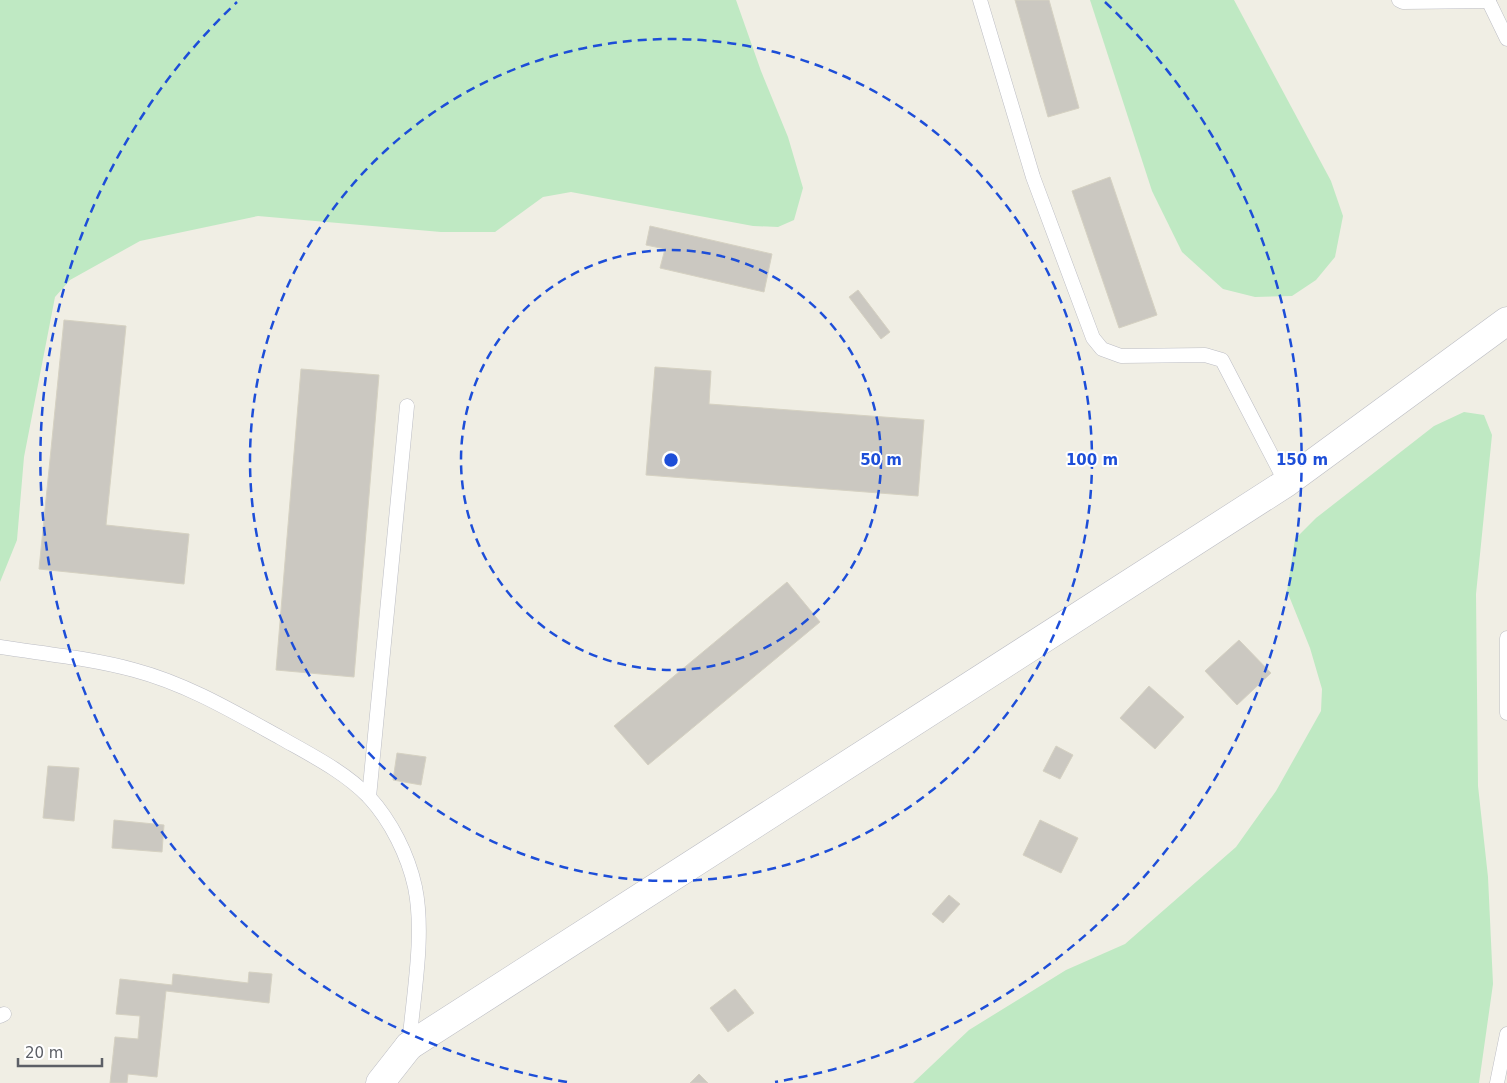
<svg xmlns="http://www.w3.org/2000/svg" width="1507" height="1083" font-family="'DejaVu Sans',sans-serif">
  <rect width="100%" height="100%" fill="#f0eee4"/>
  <g fill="#bfe9c3">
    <polygon points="0,0 736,0 761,71 788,137 803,188 794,220 778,227 753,226 571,192 543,197 495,232 441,232 258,216 140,241 70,280 55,297 24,457 17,540 0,582"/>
    <polygon points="1090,0 1234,0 1331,181 1343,216 1335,257 1316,280 1292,296 1255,297 1223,289 1182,252 1152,191"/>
    <polygon points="1464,412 1484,415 1492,435 1476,594 1478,786 1488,877 1493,984 1479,1083 913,1083 969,1030 1066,970 1125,944 1236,847 1276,791 1321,711 1322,689 1310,648 1287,591 1295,539 1316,518 1434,426"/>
  </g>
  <g fill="#cbc8c1" stroke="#d5d1c2">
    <polygon points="1015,0 1049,0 1079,108 1048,117"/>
    <polygon points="1110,177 1157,315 1119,328 1072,191"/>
    <polygon points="650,226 772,254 764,292 660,268 665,249 646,245"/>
    <polygon points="858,290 890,332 881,339 849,297"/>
    <polygon points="64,320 126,326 106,525 189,534 184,584 39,569"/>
    <polygon points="655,367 711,371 709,404 924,420 918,496 646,475"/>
    <polygon points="301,369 379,375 354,677 276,670"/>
    <polygon points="787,582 820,622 648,765 614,726"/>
    <polygon points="1239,640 1271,673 1237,705 1205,671"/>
    <polygon points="1149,686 1184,717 1155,749 1120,718"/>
    <polygon points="1056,746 1073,755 1060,779 1043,771"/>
    <polygon points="397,753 426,757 421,785 393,780"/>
    <polygon points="48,766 79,768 74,821 43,818"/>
    <polygon points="114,820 164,825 162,852 112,848"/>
    <polygon points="1040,820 1078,838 1061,873 1023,855"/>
    <polygon points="949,895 960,904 943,923 932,914"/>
    <polygon points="249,972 272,974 269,1003 166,991 157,1077 128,1074 127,1083 110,1083 115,1037 138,1039 140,1016 116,1014 120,979 172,985 173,974 248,983"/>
    <polygon points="735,989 754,1013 728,1032 710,1008"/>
    <polygon points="699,1074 708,1083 690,1083"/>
  </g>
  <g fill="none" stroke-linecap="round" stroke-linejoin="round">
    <defs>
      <g id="service">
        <polyline points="980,0 1033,177 1093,338 1102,349 1121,356 1205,355 1222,360 1286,483"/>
        <polyline points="1399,0 1403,2 1489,1"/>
        <polyline points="1488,0 1507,39"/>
        <polyline points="1507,638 1507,713"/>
        <path d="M0,647C45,654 90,658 134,670C187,684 234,712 281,738C311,755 345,772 369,797C391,821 408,855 415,887C425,935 413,997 409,1046"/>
        <polyline points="369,797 407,406"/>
        <polyline points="0,1016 4,1014"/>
        <polyline points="1497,1083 1507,1034"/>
      </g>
      <polyline id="minor" points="409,1046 1286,483 1507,321"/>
      <polyline id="tertiary" points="380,1083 409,1046"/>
    </defs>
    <use href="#service" stroke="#bcbdc4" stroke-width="15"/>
    <use href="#minor" stroke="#bcbdc4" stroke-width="29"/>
    <use href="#tertiary" stroke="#bcbdc4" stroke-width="29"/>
    <use href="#service" stroke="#fff" stroke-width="14"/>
    <use href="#minor" stroke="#fff" stroke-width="28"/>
    <use href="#tertiary" stroke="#fff" stroke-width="28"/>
  </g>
  <g fill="none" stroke="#1d4ed8" stroke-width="2.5" stroke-dasharray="9 6">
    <circle cx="671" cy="460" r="210"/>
    <circle cx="671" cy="460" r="421"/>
    <path d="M567 1082A631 631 0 0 1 237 2M1105 2A631 631 0 0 1 775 1082"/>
  </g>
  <circle cx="671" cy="460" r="8" fill="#1d4ed8" stroke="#fff" stroke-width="2.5"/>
  <g font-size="15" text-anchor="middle" font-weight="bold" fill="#1d4ed8" stroke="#fff" stroke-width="4" stroke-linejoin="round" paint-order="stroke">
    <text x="881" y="465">50 m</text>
    <text x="1092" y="465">100 m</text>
    <text x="1302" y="465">150 m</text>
  </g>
  <path d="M18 1058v8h84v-8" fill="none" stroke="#5c5f66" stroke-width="2.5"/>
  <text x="25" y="1058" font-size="15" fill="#5c5f66" stroke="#ffffff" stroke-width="4" paint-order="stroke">20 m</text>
</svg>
